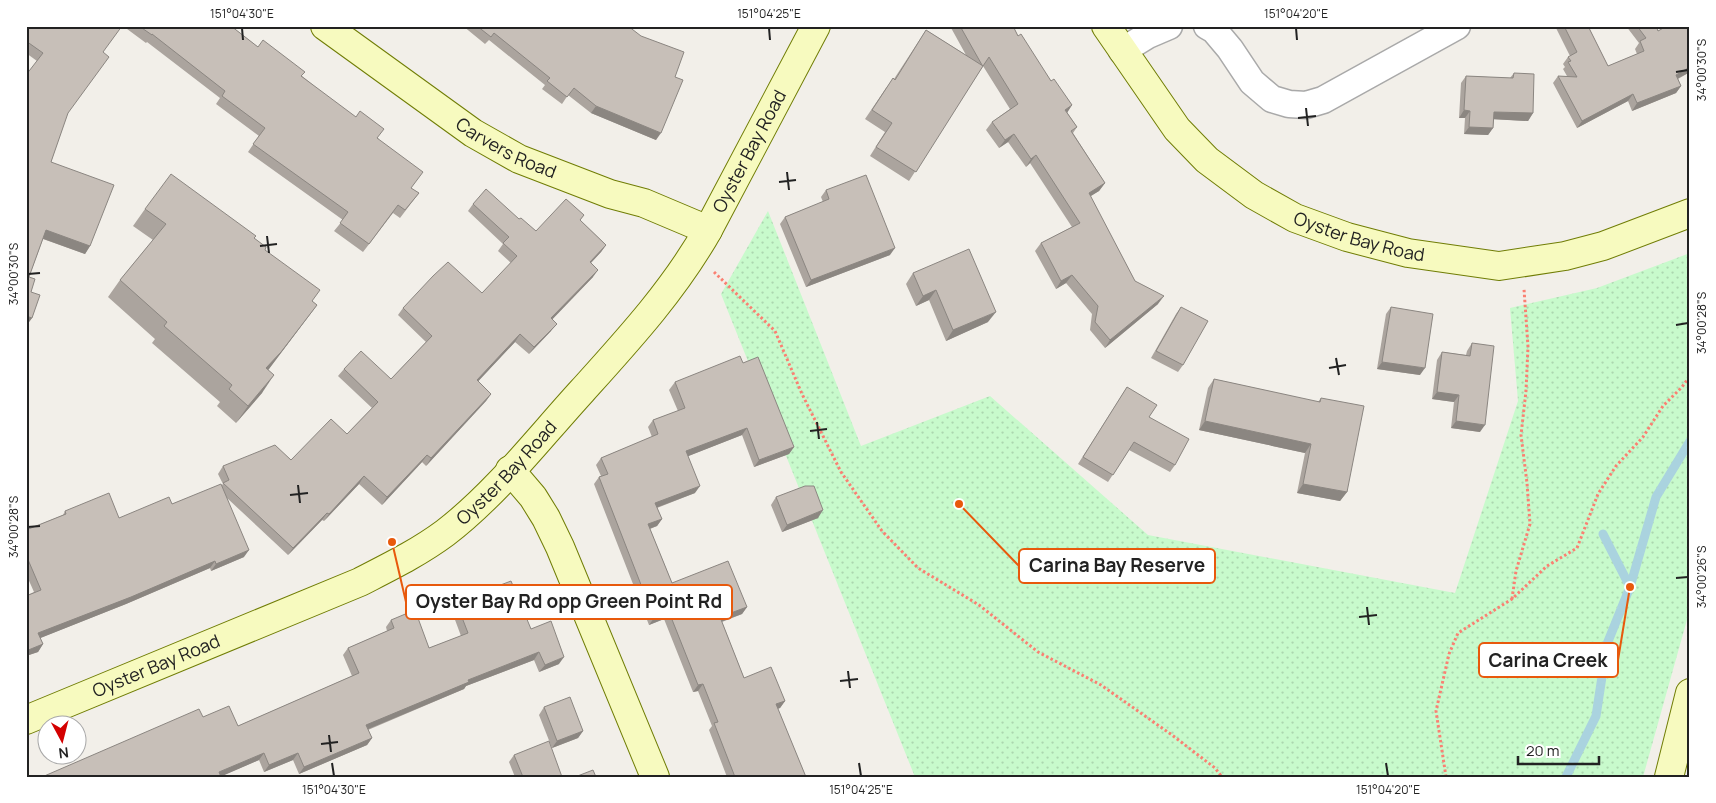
<svg xmlns="http://www.w3.org/2000/svg" width="1716" height="803" font-family="Manrope,sans-serif">
  <defs>
    <pattern id="park-dots" width="8" height="8" patternUnits="userSpaceOnUse" patternTransform="scale(1.25)"><rect width="8" height="8" fill="#c8facc"/><path d="M2 2h.1M6 6h.1" fill="none" stroke="#acd6af" stroke-width="1.8" stroke-linecap="round"/></pattern>
  </defs>
  <rect width="100%" height="100%" fill="#f2efe9"/>
  <polygon fill="url(#park-dots)" points="768,211 861,446 990,396 1148,535 1455,593 1518,401 1510,308 1597,288 1690,253 1690,609 1643,777 915,777 721,294"/>
  <g fill="none" stroke-linecap="round" stroke-linejoin="round">
    <g stroke="#aad3df" stroke-width="9">
      <polyline points="1603,534 1630,587"/>
      <polyline points="1566,777 1596,716 1607,644 1630,587 1656,497 1690,441"/>
    </g>
    <defs>
      <g id="street">
        <polyline points="1207,26 1214,30 1230,49 1252,82 1272,99 1289,104 1306,105 1323,100 1457,26"/>
        <polyline points="1122,51 1148,35 1169,26"/>
      </g>
      <g id="secondary">
        <path id="s1" d="M325,26L473,133L519,159L610,194L644,203L708,230"/>
        <path id="s2" d="M1106,26L1177,129L1207,160L1254,195L1295,218L1347,237L1408,253L1499,266L1565,256L1603,246L1690,213"/>
        <polyline points="510,470 533,497 546,518 560,547 655,777"/>
        <path id="s3" d="M26,720L360,582C389,567 418,553 445,533C496,494 539,438 582,391C628,340 674,290 708,230L816,26"/>
        <polyline points="1669,777 1690,693"/>
      </g>
    </defs>
    <use href="#street" stroke="#a9a9a9" stroke-width="29"/>
    <use href="#secondary" stroke="#707d05" stroke-width="30"/>
    <g stroke="#fa8072" stroke-width="3" stroke-dasharray="2.5 2.5" stroke-linecap="butt">
      <polyline points="714,272 775,331 802,394 841,472 882,531 918,568 979,605 1038,652 1101,685 1172,735 1215,768 1222,777"/>
      <polyline points="1512,599 1516,571 1530,524 1527,483 1521,435 1526,391 1528,347 1524,289"/>
      <polyline points="1446,777 1436,711 1449,654 1458,633 1512,599 1547,566 1577,548 1598,494 1616,466 1643,437 1663,406 1682,387 1690,376"/>
    </g>
    <use href="#street" stroke="#fff" stroke-width="26"/>
    <use href="#secondary" stroke="#f7fabf" stroke-width="28"/>
  </g>
  <g fill="#aba49e">
    <polygon points="123,26 231,26 258,47 302,76 378,138 411,188 419,193 400,218 393,213 363,252 334,231 343,220 248,152 259,136 216,104 220,98 147,42 146,43"/>
    <polygon points="463,26 588,26 675,77 656,140 591,113 568,95 562,104 542,89 545,85 489,40 485,44"/>
    <polygon points="950,26 1013,26 1018,36 1051,81 1072,105 1067,112 1077,127 1073,133 1105,183 1099,191 1090,196 1135,281 1158,304 1105,348 1090,330 1092,314 1066,283 1056,289 1035,251 1041,243 1072,227 1030,163 1026,167 1008,142 999,148 986,130 992,122 1010,109 983,66 909,181 870,156 885,132 865,119 886,88 894,79 926,30 966,55"/>
    <polygon points="1555,26 1588,26 1608,66 1637,54 1635,49 1639,43 1626,26 1656,26 1658,31 1690,26 1690,72 1678,79 1681,86 1676,93 1632,111 1628,101 1577,128 1553,83 1558,76 1567,76 1563,69 1565,67 1563,64 1568,57 1570,56"/>
    <polygon points="26,31 103,52 67,114 51,162 90,246 85,254 43,239 29,277 32,318 26,326 37,61 26,53"/>
    <polygon points="1514,73 1533,113 1528,121 1494,119 1493,128 1488,135 1464,134 1465,118 1459,118 1461,83 1466,76 1510,78"/>
    <polygon points="826,190 890,255 806,287 780,224 785,217 823,202 821,197"/>
    <polygon points="473,204 519,219 536,231 584,215 580,220 606,245 601,252 591,263 593,277 552,319 551,331 529,354 515,342 478,381 491,394 486,401 426,466 422,462 382,505 359,484 324,521 322,520 288,555 227,498 244,557 211,571 210,568 126,604 40,638 43,644 38,652 26,656 26,596 34,592 26,574 26,530 63,515 65,511 119,518 172,504 222,485 223,484 218,474 223,466 291,460 347,434 372,408 338,376 344,369 391,379 426,342 398,315 403,308 482,293 511,263 498,251 503,244 468,211"/>
    <polygon points="145,209 254,238 312,301 317,305 268,370 262,393 236,423 217,406 220,402 152,343 155,339 108,297 120,280 153,240 133,226"/>
    <polygon points="913,273 988,322 946,341 929,300 916,306 906,284"/>
    <polygon points="1181,307 1183,365 1178,372 1151,358 1176,314"/>
    <polygon points="1391,307 1420,375 1377,369 1386,314"/>
    <polygon points="1472,343 1480,432 1451,428 1454,402 1432,399 1437,360 1442,352 1466,355 1467,351"/>
    <polygon points="743,363 794,447 789,454 754,467 742,435 688,456 695,493 657,508 662,519 657,526 650,529 672,583 747,607 742,614 722,622 744,678 785,701 780,708 777,709 806,777 727,777 709,730 712,726 698,691 693,692 664,619 649,625 594,484 599,477 601,476 596,465 601,458 652,437 648,427 653,420 678,411 669,390 675,382"/>
    <polygon points="1214,379 1318,402 1321,398 1347,492 1340,501 1297,493 1305,453 1199,430 1208,388"/>
    <polygon points="1127,387 1149,417 1175,465 1170,472 1129,450 1108,482 1078,464"/>
    <polygon points="776,497 818,518 782,532 771,505"/>
    <polygon points="456,602 531,629 559,664 539,672 534,660 466,686 464,689 368,730 372,738 367,745 299,774 293,760 264,772 259,760 221,776 203,717 238,726 352,676 343,655 348,648 387,631 386,627 391,620 429,648 461,636 451,609"/>
    <polygon points="544,707 583,731 578,738 552,748 539,715"/>
    <polygon points="514,755 562,777 515,777 509,762"/>
  </g>
  <g fill="#8b8681">
    <polygon points="1690,67 1690,72 1671,82 1676,75"/>
    <polygon points="1681,86 1676,93 1632,111 1637,103"/>
    <polygon points="1633,94 1628,101 1577,128 1582,121"/>
    <polygon points="1072,105 1067,113 1065,110"/>
    <polygon points="596,106 661,133 656,140 591,113"/>
    <polygon points="1464,110 1470,111 1465,118 1459,118"/>
    <polygon points="1494,112 1533,113 1528,121 1489,119"/>
    <polygon points="1469,127 1493,128 1488,135 1464,134"/>
    <polygon points="1014,134 1008,142 999,148 1005,140"/>
    <polygon points="1036,155 1030,163 1026,167 1031,159"/>
    <polygon points="1105,183 1099,191 1083,201 1089,193"/>
    <polygon points="46,230 90,246 85,254 41,238"/>
    <polygon points="606,245 601,252 585,269 590,262"/>
    <polygon points="895,248 890,255 806,287 811,280"/>
    <polygon points="598,270 593,277 546,326 551,318"/>
    <polygon points="1072,275 1066,283 1056,289 1061,281"/>
    <polygon points="936,290 929,300 916,306 923,296"/>
    <polygon points="1164,296 1158,304 1105,348 1110,340"/>
    <polygon points="317,305 269,369 254,385 266,368"/>
    <polygon points="996,312 988,322 946,341 953,330"/>
    <polygon points="26,316 32,318 26,326"/>
    <polygon points="557,324 551,331 529,354 534,347"/>
    <polygon points="520,334 515,342 472,388 477,380"/>
    <polygon points="1382,362 1425,368 1420,375 1377,369"/>
    <polygon points="274,375 262,393 236,423 248,406"/>
    <polygon points="1437,392 1459,395 1454,402 1432,399"/>
    <polygon points="491,394 486,401 426,466 431,458"/>
    <polygon points="1205,421 1311,444 1305,453 1199,430"/>
    <polygon points="1456,421 1485,425 1480,432 1451,428"/>
    <polygon points="747,428 742,435 681,459 686,451"/>
    <polygon points="794,447 789,454 754,467 759,460"/>
    <polygon points="427,455 422,462 382,505 387,497"/>
    <polygon points="364,476 359,484 324,521 329,514"/>
    <polygon points="1303,484 1347,492 1340,501 1297,493"/>
    <polygon points="700,486 695,493 650,510 655,503"/>
    <polygon points="823,510 818,518 782,532 787,525"/>
    <polygon points="327,513 322,520 288,555 293,548"/>
    <polygon points="662,519 657,526 643,531 648,524"/>
    <polygon points="249,550 244,557 211,571 216,564"/>
    <polygon points="215,561 210,568 126,604 33,641 38,633"/>
    <polygon points="747,607 742,614 715,624 720,617"/>
    <polygon points="669,612 664,619 649,625 654,618"/>
    <polygon points="43,644 38,652 26,656 26,651"/>
    <polygon points="539,652 534,660 466,686 464,689 361,732 366,725 468,680"/>
    <polygon points="564,657 559,664 539,672 545,665"/>
    <polygon points="703,684 698,691 693,692 698,685"/>
    <polygon points="785,701 780,708 771,711 776,704"/>
    <polygon points="583,731 578,738 552,748 557,741"/>
    <polygon points="372,738 367,745 299,774 304,767"/>
    <polygon points="264,753 259,760 220,777 219,772"/>
    <polygon points="298,753 293,760 264,772 269,765"/>
  </g>
  <g fill="#c7bfb8" stroke="#8b8681">
    <polygon points="30,26 122,26 103,52 109,57 68,113 51,162 114,185 90,246 46,230 29,277 35,279 31,292 40,295 32,318 26,316 26,75 43,53 26,41 26,31"/>
    <polygon points="139,26 231,26 258,47 263,40 305,72 301,76 356,117 360,111 384,129 377,138 423,172 411,188 419,193 405,210 398,205 369,244 340,223 348,212 253,144 265,128 222,96 225,91 152,34 152,35"/>
    <polygon points="477,26 588,26 590,28 591,26 628,26 641,36 684,52 675,77 683,80 661,133 596,106 574,88 567,97 547,81 550,78 494,33 491,37"/>
    <polygon points="960,26 1013,26 1018,36 1021,34 1051,81 1054,79 1072,105 1065,110 1077,127 1071,131 1105,183 1089,193 1135,281 1164,296 1110,340 1095,322 1098,306 1072,275 1061,281 1041,243 1080,223 1036,155 1031,159 1014,134 1005,140 992,122 1018,104 989,57 983,66 982,65"/>
    <polygon points="1564,26 1588,26 1608,66 1644,51 1640,41 1646,38 1637,26 1656,26 1658,31 1667,26 1690,26 1690,67 1676,75 1681,86 1637,103 1633,94 1582,121 1558,76 1577,77 1568,62 1571,61 1568,57 1577,52"/>
    <polygon points="926,30 983,66 916,172 876,147 892,123 872,110 893,78 895,80"/>
    <polygon points="1514,73 1534,74 1533,113 1494,112 1493,128 1469,127 1470,111 1464,110 1466,76 1513,78"/>
    <polygon points="171,174 256,236 254,238 266,247 265,250 320,290 312,301 317,305 281,352 266,368 274,375 248,406 229,389 232,385 164,326 167,322 120,280 166,224 145,209"/>
    <polygon points="866,175 895,248 811,280 785,217 829,199 826,190"/>
    <polygon points="486,189 519,219 521,218 536,231 566,199 584,215 580,220 606,245 590,262 598,270 551,318 557,324 534,347 520,334 477,380 491,394 431,458 427,455 387,497 364,476 329,514 327,513 293,548 223,483 229,480 223,466 275,445 291,460 331,419 347,434 378,402 344,369 361,351 391,379 432,336 403,308 433,276 448,262 482,293 517,256 503,243 509,237 473,204"/>
    <polygon points="969,249 996,312 953,330 936,290 923,296 913,273"/>
    <polygon points="1181,307 1208,321 1183,365 1156,351"/>
    <polygon points="1391,307 1433,314 1425,368 1382,362"/>
    <polygon points="1472,343 1494,346 1485,425 1456,421 1459,395 1437,392 1442,352 1470,356"/>
    <polygon points="740,356 743,363 758,357 794,447 759,460 747,428 686,451 700,486 655,503 662,519 648,524 672,583 728,561 747,607 720,617 744,678 771,667 785,701 776,704 806,777 735,777 714,723 718,722 703,684 698,685 669,612 654,618 599,477 608,474 601,458 658,434 653,420 685,408 675,382"/>
    <polygon points="1214,379 1320,402 1321,398 1364,406 1347,492 1303,484 1311,444 1205,421"/>
    <polygon points="1127,387 1157,405 1149,417 1189,439 1175,465 1134,442 1113,475 1083,457"/>
    <polygon points="221,484 249,550 216,564 215,561 131,597 38,633 43,644 26,651 26,596 41,590 26,555 26,530 66,514 65,511 109,493 119,518 169,497 172,504"/>
    <polygon points="805,486 814,486 823,510 787,525 776,497"/>
    <polygon points="511,581 531,629 551,621 564,657 545,665 539,652 468,680 469,682 366,725 372,738 304,767 298,753 269,765 264,753 219,772 221,777 42,777 199,709 203,717 229,706 238,726 359,673 348,648 394,628 391,620 415,610 429,648 468,633 456,602"/>
    <polygon points="570,697 583,731 557,741 544,707"/>
    <polygon points="549,741 562,777 523,777 514,755"/>
    <polygon points="593,770 596,777 575,777"/>
  </g>
  <path fill="none" stroke="#222" stroke-width="2" d="M242,28L243,40M769,28L770,40M1296,28L1297,40M1676,72L1688,70M1306,108L1308,126M1298,118L1316,116M787,172L789,190M779,182L796,180M267,236L269,253M260,246L277,244M28,274L40,273M1676,325L1688,323M1336,358L1339,375M1329,368L1346,365M817,422L819,439M810,431L827,429M298,485L300,503M290,495L308,493M28,527L40,526M1676,578L1688,577M1367,607L1369,625M1359,617L1377,615M848,671L850,688M840,681L858,679M329,735L331,752M321,744L338,742M332,763L334,776M859,763L861,776M1386,763L1388,776"/>
  <g text-anchor="middle" stroke-width="5" stroke-linejoin="round" paint-order="stroke">
    <g font-size="18" fill="#222" stroke="#fff">
      <text dy="6" stroke="none"><textPath href="#s1" startOffset="219">Carvers Road</textPath></text>
      <text dy="6" stroke="none"><textPath href="#s3" startOffset="951">Oyster Bay Road</textPath></text>
      <text dy="6" stroke="none"><textPath href="#s2" startOffset="341">Oyster Bay Road</textPath></text>
      <text dy="6" stroke="none"><textPath href="#s3" startOffset="546">Oyster Bay Road</textPath></text>
      <text dy="6" stroke="none"><textPath href="#s3" startOffset="141">Oyster Bay Road</textPath></text>
    </g>
  </g>
  <path fill="none" stroke="#e8590c" stroke-width="2" d="M959 504L1019 566M392 542L406 602M1630 587L1618 660"/>
  <g fill="#e8590c" stroke="#fff" stroke-width="2">
    <circle cx="959" cy="504" r="5"/>
    <circle cx="392" cy="542" r="5"/>
    <circle cx="1630" cy="587" r="5"/>
  </g>
  <g fill="#fff" stroke="#e8590c" stroke-width="2">
    <rect x="1019" y="549" width="196" height="34" rx="5"/>
    <rect x="406" y="585" width="326" height="34" rx="5"/>
    <rect x="1479" y="643" width="139" height="34" rx="5"/>
  </g>
  <g font-size="19" text-anchor="middle" font-weight="bold" fill="#222">
    <text x="1117" y="572">Carina Bay Reserve</text>
    <text x="569" y="608">Oyster Bay Rd opp Green Point Rd</text>
    <text x="1548" y="667">Carina Creek</text>
  </g>
  <rect width="1716" height="803" fill="none" stroke="#ffffff" stroke-width="55"/>
  <g transform="translate(62 740) rotate(173)"><circle r="24" fill="#ffffff" stroke="#a7a7a7"/>
  <path d="M0-4L9 19L0 12L-9 19Z" fill="#d40000"/>
  <text y="-8" font-size="14" font-weight="bold" text-anchor="middle" fill="#222222">N</text>
  </g>
  <path d="M1518 756v8h81v-8" fill="none" stroke="#222222" stroke-width="2.5"/>
  <text x="1526" y="756" font-size="15" fill="#222222" stroke="#ffffff" stroke-width="4" paint-order="stroke">20 m</text>
  <rect x="28" y="28" width="1660" height="748" fill="none" stroke="#222" stroke-width="2"/>
  <g font-size="12" text-anchor="middle" fill="#222">
    <text x="242" y="18">151°04'30"E</text>
    <text x="769" y="18">151°04'25"E</text>
    <text x="1296" y="18">151°04'20"E</text>
    <text transform="translate(1702 70) rotate(-90)" y="4">34°00'30"S</text>
    <text transform="translate(14 274) rotate(-90)" y="4">34°00'30"S</text>
    <text transform="translate(1702 323) rotate(-90)" y="4">34°00'28"S</text>
    <text transform="translate(14 527) rotate(-90)" y="4">34°00'28"S</text>
    <text transform="translate(1702 577) rotate(-90)" y="4">34°00'26"S</text>
    <text x="334" y="794">151°04'30"E</text>
    <text x="861" y="794">151°04'25"E</text>
    <text x="1388" y="794">151°04'20"E</text>
  </g>
</svg>
